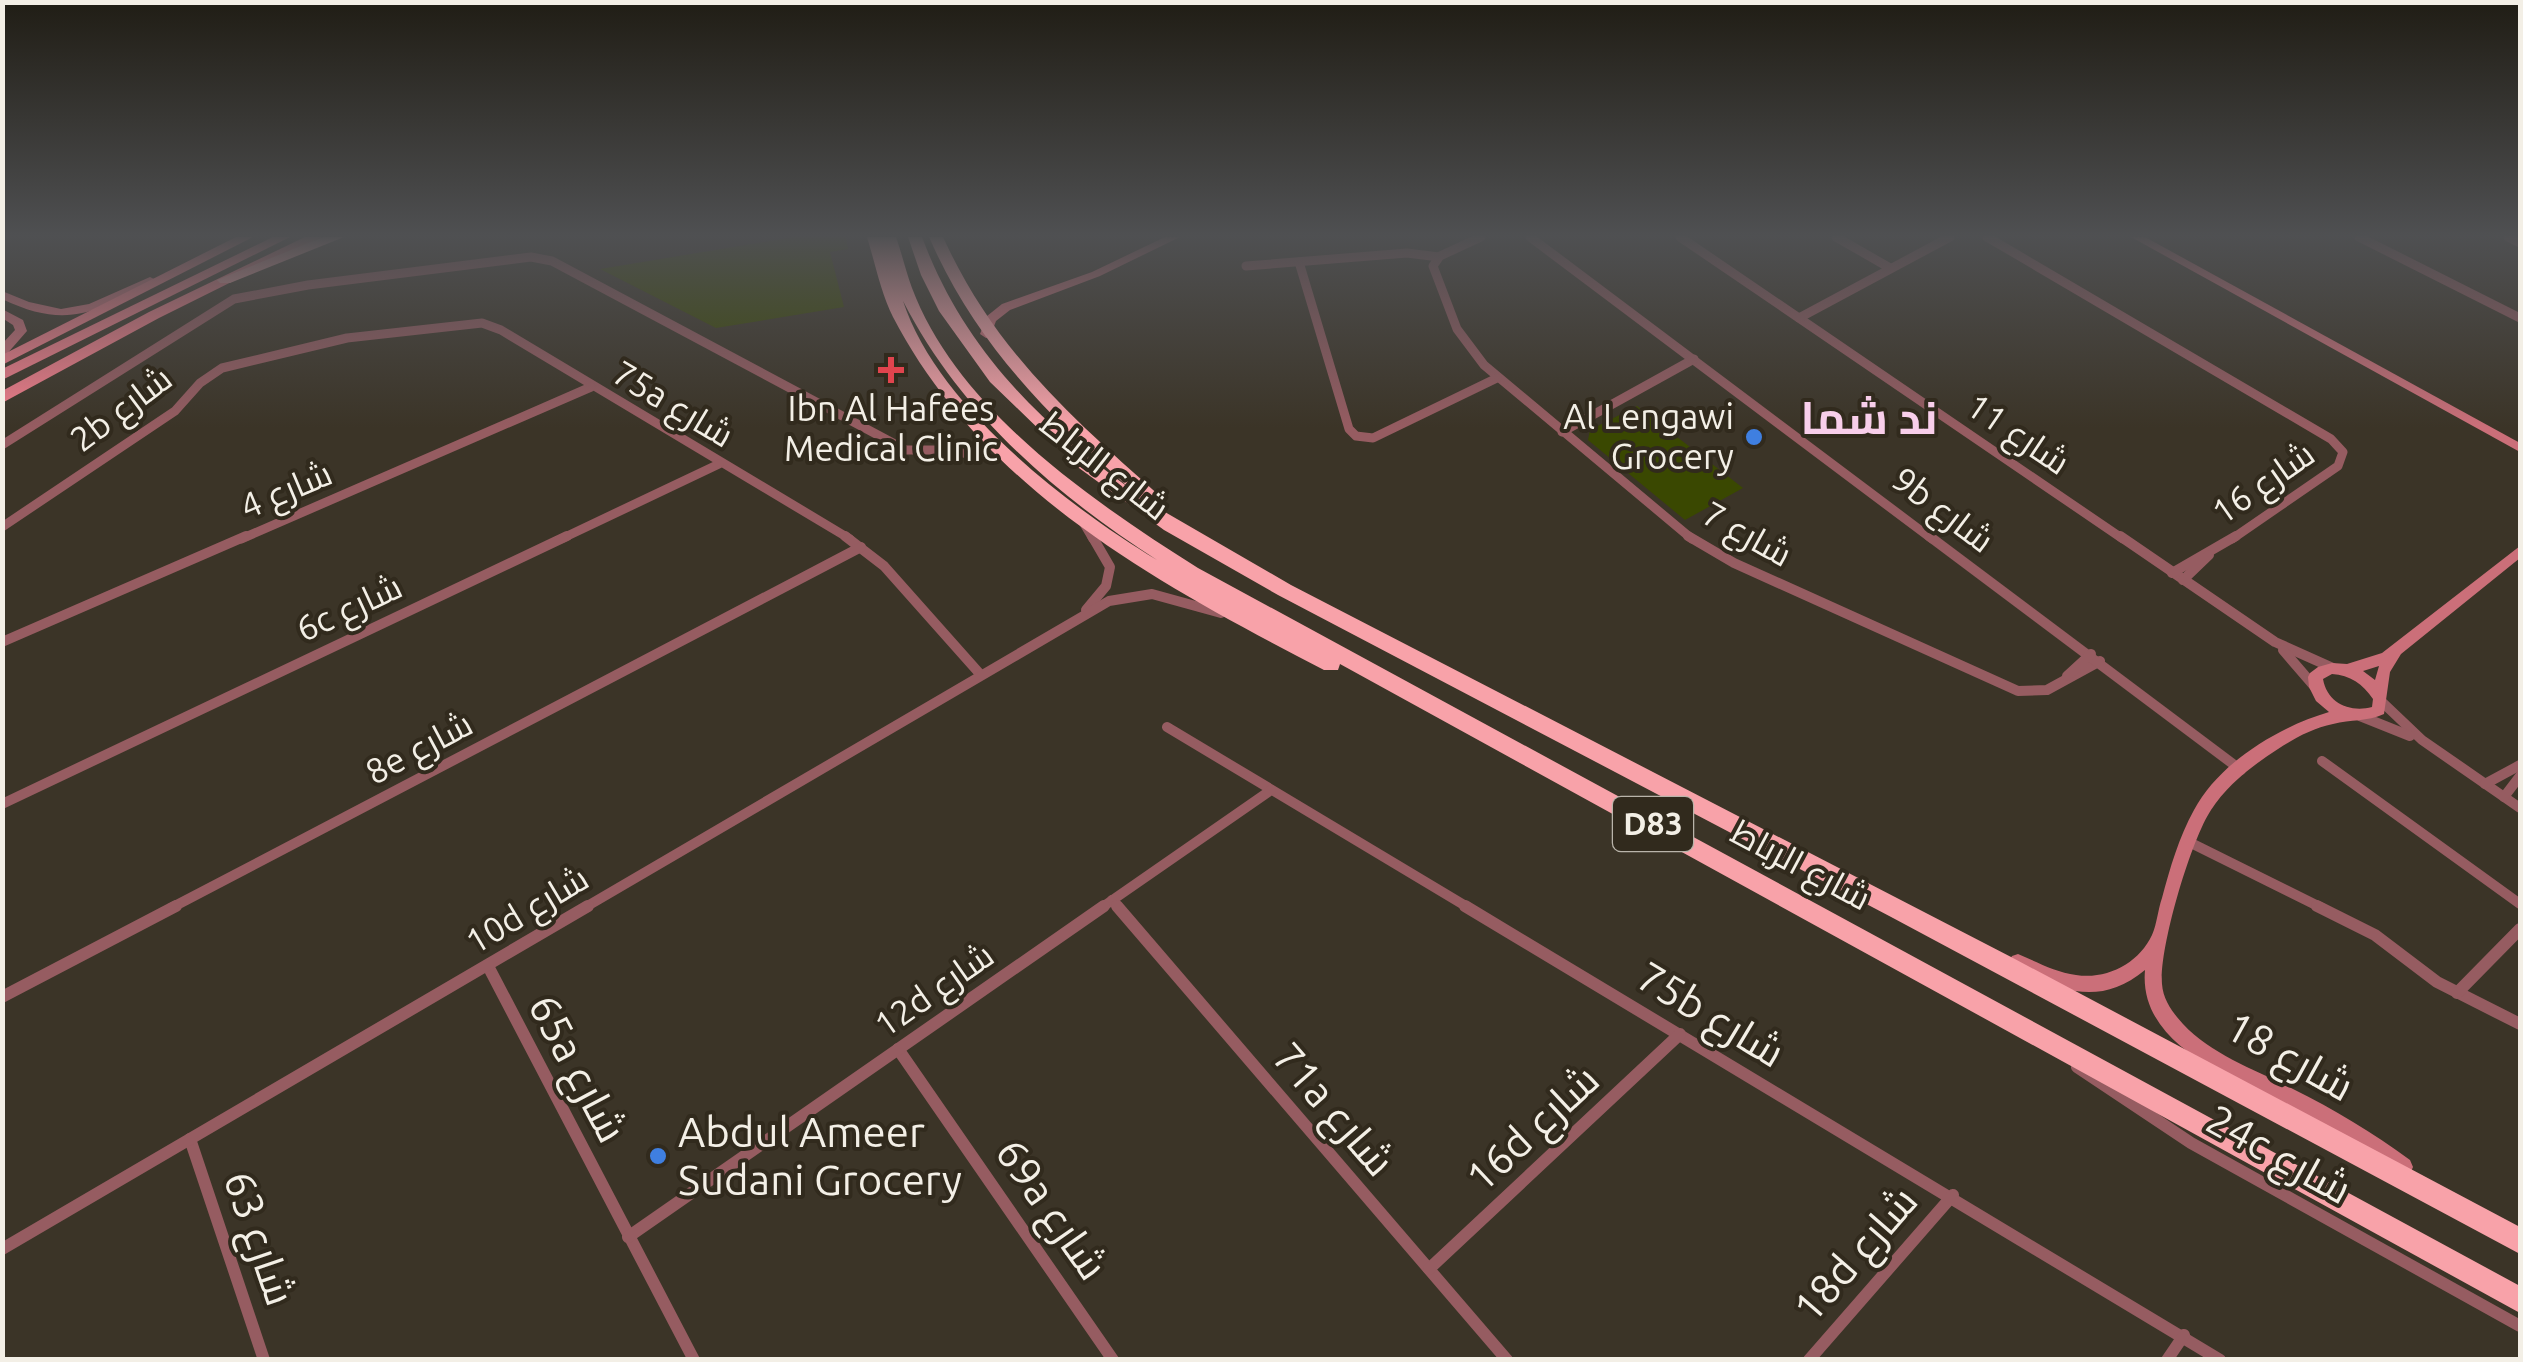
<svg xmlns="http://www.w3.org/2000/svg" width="2523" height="1362" font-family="Ubuntu,Cairo,sans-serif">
  <rect width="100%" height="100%" fill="#3b3427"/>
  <g fill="#3a4801">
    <polygon points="794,237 846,237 848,249 830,252 844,307 716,328 600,269"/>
    <polygon points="1637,406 1743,488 1685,520 1588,440 1590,430"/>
  </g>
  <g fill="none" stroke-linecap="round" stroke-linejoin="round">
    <g stroke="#965c61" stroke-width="9">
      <polyline points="1481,237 1440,256 1433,266 1457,329 1484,365 1692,539"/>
      <polyline points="1530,237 1932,539"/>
      <polyline points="1680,237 2123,539"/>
      <polyline points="1836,237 1890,268"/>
      <polyline points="1987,237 2331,439 2343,452 2338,466 2232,539"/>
      <polyline points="2359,237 2520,318"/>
      <polyline points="2508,237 2520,243"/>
      <polyline points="1299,262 1349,429 1356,436 1373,438 1497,378"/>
      <polyline points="1246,266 1407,253 1439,257"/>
      <polyline points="1799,318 1950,237"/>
      <polyline points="1562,432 1694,359"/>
      <polyline points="2,445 234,299 308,285 531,257 552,261 906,450 954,450 976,457 991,440"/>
      <polyline points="1083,522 1093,539"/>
      <polyline points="2,527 175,411 200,383 222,368 347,338 482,323 501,330 850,539"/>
      <polyline points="241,539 591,387"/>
      <polyline points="561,539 719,464"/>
    </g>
    <g stroke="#965c61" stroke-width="10">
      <polyline points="845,536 884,566 980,674"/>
      <polyline points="1688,536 1734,563 2018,691 2047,690 2100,661"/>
      <polyline points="1929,536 2241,770"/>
      <polyline points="2120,536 2275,642 2333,668"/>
      <polyline points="2172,573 2236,536"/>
      <polyline points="2183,580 2209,555"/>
      <polyline points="1086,610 1106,586 1110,567 1092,536"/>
      <polyline points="2,642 246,536"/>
      <polyline points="2283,650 2314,686"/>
      <polyline points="2067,676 2091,654"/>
      <polyline points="2381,701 2422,740 2520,808"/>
      <polyline points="2360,716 2410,736"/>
      <polyline points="1167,727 1469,908"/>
      <polyline points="2322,761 2520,904"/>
      <polyline points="2485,784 2520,765"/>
      <polyline points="2504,797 2520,776"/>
      <polyline points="2,804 567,536"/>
      <polyline points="2189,842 2322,908"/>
      <polyline points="1112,900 1119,908"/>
      <polyline points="171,908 861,547"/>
      <polyline points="584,908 1109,601 1152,594 1221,613"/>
      <polyline points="1101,908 1271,790"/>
    </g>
    <g stroke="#965c61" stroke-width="12">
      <polyline points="1117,906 1507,1360"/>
      <polyline points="1465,906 2220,1360"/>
      <polyline points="2317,906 2375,935 2437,982 2520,1024"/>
      <polyline points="488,966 694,1360"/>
      <polyline points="2457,993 2520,929"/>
      <polyline points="2,997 176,906"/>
      <polyline points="898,1049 1113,1360"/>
      <polyline points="2077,1067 2191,1143 2520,1326"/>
      <polyline points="190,1139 264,1360"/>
      <polyline points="628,1237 1104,906"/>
      <polyline points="2,1249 588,906"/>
      <polyline points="1429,1269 1680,1034"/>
      <polyline points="1809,1360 1953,1195"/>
      <polyline points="2167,1360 2184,1335"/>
    </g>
    <g fill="#cb6f79" fill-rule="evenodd">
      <polygon points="1165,237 1180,237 1100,276 1010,310 996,321 990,337 986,338 980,334 987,316 1002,304 1092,272"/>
      <polygon points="2131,237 2145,237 2520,443 2520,452"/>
      <path d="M150,277L154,279V283C94,312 67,330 2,299V291L29,302L61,309L89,304Z"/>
      <polygon points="2,309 23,320 27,331 6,355 2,356 2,344 15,330 13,325 2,318"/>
      <path d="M2520,546V558L2401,654L2390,672L2384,714C2367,722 2351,719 2333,724C2313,728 2295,738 2278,749C2253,765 2227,785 2211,810C2191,840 2159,948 2162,984C2163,1000 2173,1013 2183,1024C2212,1055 2256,1070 2293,1089C2334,1109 2373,1133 2410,1160L2413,1167L2410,1174L2403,1177L2396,1174C2363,1149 2328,1127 2292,1108C2238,1079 2138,1048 2145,970C2099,1008 2060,990 2012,968L2009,962L2012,956L2018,954C2037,962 2055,972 2076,975C2107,980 2139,963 2152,935C2157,924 2158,909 2162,898C2170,868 2179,837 2194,810C2219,763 2278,727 2329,712L2316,701L2309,687L2308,677L2310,673L2318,667L2332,663L2347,664L2382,653ZM2379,666L2375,680L2363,671ZM2332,674C2350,675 2363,684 2373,699L2372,707C2350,713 2327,703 2323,679Z"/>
    </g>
    <g fill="#f47e8b" fill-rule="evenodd">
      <polygon points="236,237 253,237 2,365 2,355"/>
      <polygon points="273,237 290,237 2,380 2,369"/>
      <polygon points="305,237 322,237 159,318 2,403 2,391 149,312"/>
    </g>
    <g fill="#f8a2a9" fill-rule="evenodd">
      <polygon points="323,237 344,237 230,283 220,283 217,280"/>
      <path d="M867,237H896C902,254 906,272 912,288C958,410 1092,501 1198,568L2520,1286V1313L1340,664L1338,670H1324C1157,583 983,490 893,317C881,293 875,263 867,237ZM903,301C960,412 1053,493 1157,560C1066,505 937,405 903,301Z"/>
      <path d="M908,237H922C962,345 1036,420 1128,487C1044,411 975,342 929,237H943C995,351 1071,417 1162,498L1165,502L1158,508L1291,585L2013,958L2520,1227V1254L1893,918L1278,595L1164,530L1079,468L990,382L939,311L921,275Z"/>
    </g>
  </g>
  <linearGradient id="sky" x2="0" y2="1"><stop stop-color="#201d15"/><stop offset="0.55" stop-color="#4f5052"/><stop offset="1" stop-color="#4f5052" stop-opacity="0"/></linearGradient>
  <rect width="2523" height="428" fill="url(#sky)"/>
  <path fill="#e0444e" stroke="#312a1d" stroke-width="4" d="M886 355h10v10h10v10h-10v10h-10v-10h-10v-10h10z"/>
  <g fill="#3f7fe0" stroke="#312a1d" stroke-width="4">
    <circle cx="1754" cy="437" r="10"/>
    <circle cx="658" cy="1156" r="10"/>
  </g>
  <g text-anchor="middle" stroke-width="8" stroke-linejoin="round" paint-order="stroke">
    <rect fill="#312a1d" stroke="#b9b4aa" stroke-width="2.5" x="1613" y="797" width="80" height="54" rx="8"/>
    <g font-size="32" font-weight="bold" fill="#f3efe6">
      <text x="1653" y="835">D83</text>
    </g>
    <g font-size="35" fill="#f3efe6" stroke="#312a1d">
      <text transform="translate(673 404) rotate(31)" y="12">75a شارع</text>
      <text transform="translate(121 409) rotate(-37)" y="12">2b شارع</text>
      <text transform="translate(2018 434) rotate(34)" y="12">شارع 11</text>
      <text transform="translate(1105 466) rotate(38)" y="12">شارع الرباط</text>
      <text transform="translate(2263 483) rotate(-35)" y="12">شارع 16</text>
      <text transform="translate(286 490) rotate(-23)" y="12">شارع 4</text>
      <text transform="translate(1943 510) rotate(37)" y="12">9b شارع</text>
      <text transform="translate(1747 534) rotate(29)" y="12">شارع 7</text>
      <text transform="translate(349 608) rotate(-25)" y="12">6c شارع</text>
      <text transform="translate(419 748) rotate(-28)" y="12">8e شارع</text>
      <text transform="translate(1801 865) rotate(28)" y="12">شارع الرباط</text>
      <text transform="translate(527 910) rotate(-31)" y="12">10d شارع</text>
      <text transform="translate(934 990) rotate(-35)" y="12">12d شارع</text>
    </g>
    <g font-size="35" fill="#f3efe6" stroke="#312a1d">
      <text x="891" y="421">Ibn Al Hafees<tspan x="891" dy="40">Medical Clinic</tspan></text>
      <text x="1734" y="429" text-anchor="end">Al Lengawi<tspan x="1734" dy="40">Grocery</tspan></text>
    </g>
    <g font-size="42" fill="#f3efe6" stroke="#312a1d">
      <text transform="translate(1711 1014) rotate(31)" y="15">75b شارع</text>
      <text transform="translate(2290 1056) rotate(29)" y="15">شارع 18</text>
      <text transform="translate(578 1068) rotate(62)" y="15">65a شارع</text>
      <text transform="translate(1334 1109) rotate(49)" y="15">71a شارع</text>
      <text transform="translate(1532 1128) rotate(-43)" y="15">16d شارع</text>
      <text transform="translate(2279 1154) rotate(29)" y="15">24c شارع</text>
      <text transform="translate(1052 1209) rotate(55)" y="15">69a شارع</text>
      <text transform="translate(260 1238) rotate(71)" y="15">شارع 63</text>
      <text transform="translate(1855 1254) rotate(-49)" y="15">18d شارع</text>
    </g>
    <g font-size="42" fill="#f3efe6" stroke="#312a1d" text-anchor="start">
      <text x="678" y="1147">Abdul Ameer<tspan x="678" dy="48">Sudani Grocery</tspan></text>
    </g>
    <g font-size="45" font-weight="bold" fill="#f8ceea" stroke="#312a1d">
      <text x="1869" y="434">ند شما</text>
    </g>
  </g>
  <rect width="2523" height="1362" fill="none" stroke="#f3efe6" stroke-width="10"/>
</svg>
